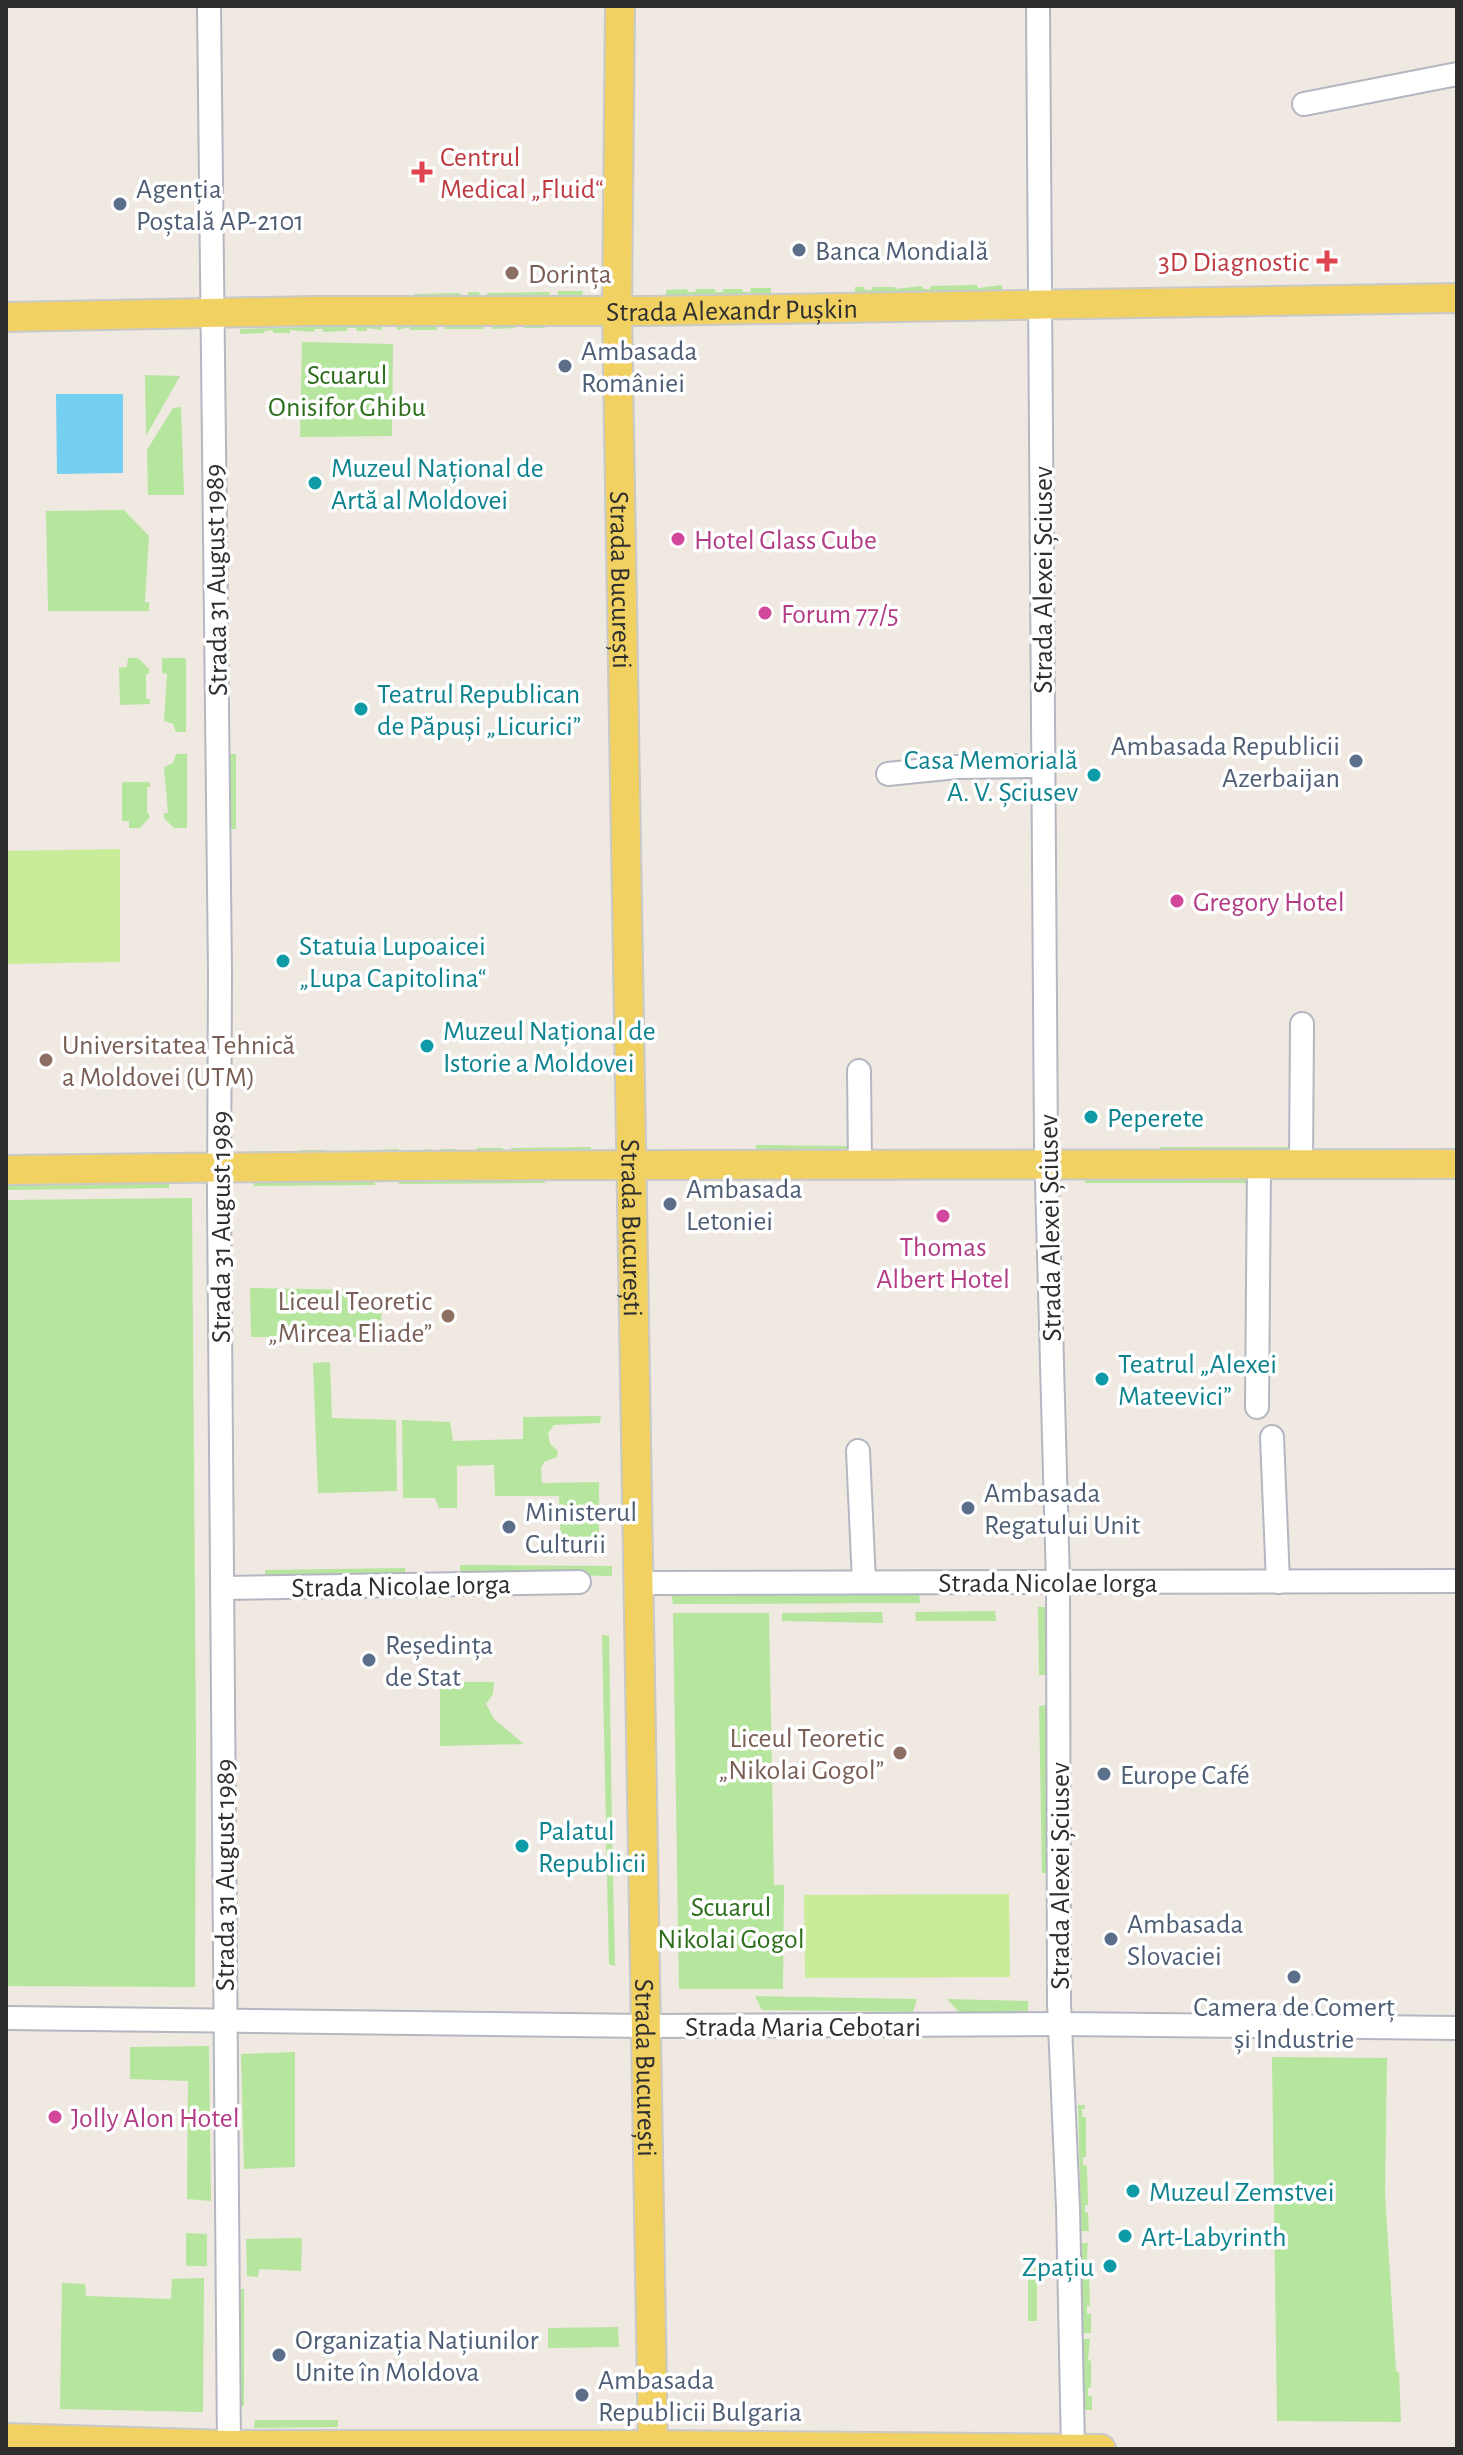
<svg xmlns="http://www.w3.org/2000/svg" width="1463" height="2455" font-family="'Alegreya Sans',sans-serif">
  <rect width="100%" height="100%" fill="#efe9e1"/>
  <g fill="#b6e59e">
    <polygon points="977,285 978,288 1002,285 1002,290 855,293 855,287 864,287 865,290 872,290 873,287 895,287 895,289 922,286 923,289 930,289 931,286"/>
    <polygon points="751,288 771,288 771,295 666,296 666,290 687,289 688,292 695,292 696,289 715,289 715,292 723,292 723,289 742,289 743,292 750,292"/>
    <polygon points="558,291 583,291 582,297 414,300 414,294 460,293 461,296 468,296 468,292 479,292 480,296 487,295 487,293 549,292 550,295 558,295"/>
    <polygon points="583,321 584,327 554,327 554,325 546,325 545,328 524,328 523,325 515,325 515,328 492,329 492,325 483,325 483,329 445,329 445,326 437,327 437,330 410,330 409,327 397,330 397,325"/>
    <polygon points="382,325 382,330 367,328 367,331 357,331 356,328 347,328 347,331 323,332 323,329 315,329 314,332 290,330 290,333 273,333 273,330 265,331 264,333 240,334 240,329"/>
    <polygon points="302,342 393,344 392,436 300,437"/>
    <polygon points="145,375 180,376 146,436"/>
    <polygon points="181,407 184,495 148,495 147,450 173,408"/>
    <polygon points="124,510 149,536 145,602 149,602 149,611 48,611 46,511"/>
    <polygon points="128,658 138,658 149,669 149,674 146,674 146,699 150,699 150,704 120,705 119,668 127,667"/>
    <polygon points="162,658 186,658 186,732 176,732 173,724 164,721 167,674 162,673"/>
    <polygon points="176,754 187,754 187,828 174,828 164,818 164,813 168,813 164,767 173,763"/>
    <polygon points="226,754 236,754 236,829 227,829"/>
    <polygon points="122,782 150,782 150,787 147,787 147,812 150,817 140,828 129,828 129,821 122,821"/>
    <polygon points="756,1145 848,1146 848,1153 756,1153"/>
    <polygon points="591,1147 591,1153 477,1154 477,1148 503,1148 503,1151 511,1151 511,1148"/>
    <polygon points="1160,1147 1289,1147 1289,1150 1160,1151"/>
    <polygon points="398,1149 399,1152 431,1149 431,1152 440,1152 441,1149 456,1149 456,1154 252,1156 252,1151 299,1152 299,1150 326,1150 326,1152"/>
    <polygon points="1085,1177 1251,1177 1255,1183 1085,1183"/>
    <polygon points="544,1178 545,1183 399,1184 398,1179"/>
    <polygon points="253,1180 375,1180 375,1185 254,1186"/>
    <polygon points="169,1182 169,1188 6,1190 6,1185"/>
    <polygon points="192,1198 196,1744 195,1987 6,1986 6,1200"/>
    <polygon points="250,1288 362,1290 364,1301 381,1301 382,1337 251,1337"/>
    <polygon points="330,1362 332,1418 396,1420 397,1491 318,1493 313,1363"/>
    <polygon points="601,1416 600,1423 554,1425 548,1433 550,1444 558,1451 557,1457 544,1462 541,1468 542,1483 599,1482 599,1540 588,1550 561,1550 559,1496 495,1496 494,1465 457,1466 457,1508 439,1508 435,1498 403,1498 402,1420 450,1422 453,1441 523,1439 523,1417"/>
    <polygon points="460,1565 612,1566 612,1576 460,1573"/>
    <polygon points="405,1568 405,1573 265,1575 265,1570"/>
    <polygon points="671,1593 919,1593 920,1603 673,1604"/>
    <polygon points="1038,1607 1045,1607 1046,1675 1039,1675"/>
    <polygon points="995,1611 996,1621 916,1621 915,1612"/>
    <polygon points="882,1612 883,1623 782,1621 782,1613"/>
    <polygon points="673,1613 769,1613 774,1885 784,1885 783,1989 679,1989"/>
    <polygon points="602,1635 609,1636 612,1827 606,1826"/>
    <polygon points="440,1682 494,1682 493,1694 486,1704 494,1719 524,1744 440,1746"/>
    <polygon points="1046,1705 1049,1873 1042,1873 1039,1706"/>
    <polygon points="612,1832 615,1966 609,1964 606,1833"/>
    <polygon points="755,1996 917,1999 913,2012 762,2010"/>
    <polygon points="947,1999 1028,2001 1028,2012 959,2012"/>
    <polygon points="209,2046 211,2201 187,2199 188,2081 130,2079 130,2047"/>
    <polygon points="295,2052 295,2167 244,2169 241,2054"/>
    <polygon points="1272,2057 1387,2058 1385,2194 1396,2371 1399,2372 1401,2422 1277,2421"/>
    <polygon points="1078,2105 1085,2105 1085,2109 1082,2109 1082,2117 1086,2117 1086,2157 1083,2157 1083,2165 1087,2166 1088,2205 1085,2205 1085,2212 1088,2213 1089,2231 1081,2231"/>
    <polygon points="186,2233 207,2234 207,2266 186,2266"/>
    <polygon points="302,2238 301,2271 259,2269 258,2277 247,2276 246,2239"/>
    <polygon points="1081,2243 1088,2243 1086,2269 1089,2270 1090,2306 1087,2306 1087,2314 1091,2314 1091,2333 1082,2333"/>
    <rect x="1028" y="2259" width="9" height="62"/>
    <polygon points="204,2278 203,2412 60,2409 62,2283 85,2284 86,2296 171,2299 172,2279"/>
    <rect x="240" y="2289" width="4" height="117"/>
    <polygon points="618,2327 619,2347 548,2348 548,2328"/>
    <polygon points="1083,2339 1090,2339 1088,2360 1091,2361 1091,2387 1088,2388 1088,2396 1092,2396 1092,2410 1084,2410"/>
    <polygon points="255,2420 338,2420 338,2427 254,2428"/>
  </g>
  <g fill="#c9ec9a">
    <polygon points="120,849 120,962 6,964 6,851"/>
    <polygon points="1009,1894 1010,1977 805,1978 804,1895"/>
  </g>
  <polygon fill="#75cff0" points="56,394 123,394 123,473 57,474"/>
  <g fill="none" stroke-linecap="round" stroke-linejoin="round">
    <defs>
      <g id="minor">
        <polyline points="209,6 220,973 219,1198 229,2449"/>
        <polyline points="1038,6 1046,1145 1058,1582 1059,2003 1068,2207 1073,2449"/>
        <polyline points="1304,104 1457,74"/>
        <polyline points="888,774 956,767 1042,766"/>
        <polyline points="859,1071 860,1166"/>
        <polyline points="1301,1165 1302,1024"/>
        <polyline points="1257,1407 1259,1164"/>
        <polyline points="1272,1437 1278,1582"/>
        <polyline points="858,1451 864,1582"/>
        <polyline points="638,1583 1457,1581"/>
        <polyline points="222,1588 579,1582"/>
        <polyline points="6,2018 647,2026 1061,2024 1457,2028"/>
      </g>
      <g id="major">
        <path id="s1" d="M620,6L617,310L653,2449"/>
        <path id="s2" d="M6,317L313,311H647L1457,298"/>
        <path d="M6,1170C490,1163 973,1165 1457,1164"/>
        <polyline points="6,2438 229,2445 653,2445 1101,2449"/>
      </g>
    </defs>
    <use href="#minor" stroke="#b4b7c1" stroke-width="26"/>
    <use href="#major" stroke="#c9c9c9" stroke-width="32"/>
    <use href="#minor" stroke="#fff" stroke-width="22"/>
    <use href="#major" stroke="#f2d163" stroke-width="28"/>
  </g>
  <g fill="#e0444e" stroke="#fff" stroke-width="3">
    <path d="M418 160h8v8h8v8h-8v8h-8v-8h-8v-8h8z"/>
    <path d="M1323 249h8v8h8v8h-8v8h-8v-8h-8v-8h8z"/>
  </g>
  <g fill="#5c6f8a" stroke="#fff" stroke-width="3">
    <circle cx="120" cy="204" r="8"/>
    <circle cx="799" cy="250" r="8"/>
    <circle cx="565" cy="366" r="8"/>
    <circle cx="1356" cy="761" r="8"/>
    <circle cx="670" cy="1204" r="8"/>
    <circle cx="968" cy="1508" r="8"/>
    <circle cx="509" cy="1527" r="8"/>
    <circle cx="369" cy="1660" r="8"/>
    <circle cx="1104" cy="1774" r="8"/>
    <circle cx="1111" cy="1939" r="8"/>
    <circle cx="1294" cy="1977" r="8"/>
    <circle cx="279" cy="2355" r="8"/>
    <circle cx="582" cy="2395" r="8"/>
  </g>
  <g fill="#8d6e63" stroke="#fff" stroke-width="3">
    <circle cx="512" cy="273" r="8"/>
    <circle cx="46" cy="1060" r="8"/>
    <circle cx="448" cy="1316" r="8"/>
    <circle cx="900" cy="1753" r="8"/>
  </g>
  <g fill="#0f9aa8" stroke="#fff" stroke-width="3">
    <circle cx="315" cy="483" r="8"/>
    <circle cx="361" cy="709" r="8"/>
    <circle cx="1094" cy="775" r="8"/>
    <circle cx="283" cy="961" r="8"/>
    <circle cx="427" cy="1046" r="8"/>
    <circle cx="1091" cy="1117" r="8"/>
    <circle cx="1102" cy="1379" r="8"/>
    <circle cx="522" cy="1846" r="8"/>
    <circle cx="1133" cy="2191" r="8"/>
    <circle cx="1125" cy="2236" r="8"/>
    <circle cx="1110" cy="2266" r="8"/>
  </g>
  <g fill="#d1479c" stroke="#fff" stroke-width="3">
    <circle cx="678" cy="539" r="8"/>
    <circle cx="765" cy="613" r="8"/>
    <circle cx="1177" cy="901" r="8"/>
    <circle cx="943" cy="1216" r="8"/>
    <circle cx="55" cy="2117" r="8"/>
  </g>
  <g text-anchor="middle" stroke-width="7" stroke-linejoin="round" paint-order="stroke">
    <g font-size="28" fill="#be3a42" stroke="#fff" text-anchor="start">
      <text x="440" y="166">Centrul<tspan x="440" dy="32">Medical „Fluid“</tspan></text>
      <text x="1309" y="271" text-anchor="end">3D Diagnostic</text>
    </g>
    <g font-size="28" fill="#4e5e75" stroke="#fff" text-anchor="start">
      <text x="136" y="198">Agenția<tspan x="136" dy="32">Poștală AP-2101</tspan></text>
      <text x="815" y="260">Banca Mondială</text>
      <text x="581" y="360">Ambasada<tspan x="581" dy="32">României</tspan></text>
      <text x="1340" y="755" text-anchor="end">Ambasada Republicii<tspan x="1340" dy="32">Azerbaijan</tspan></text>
      <text x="686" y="1198">Ambasada<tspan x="686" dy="32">Letoniei</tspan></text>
      <text x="984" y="1502">Ambasada<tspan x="984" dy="32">Regatului Unit</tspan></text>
      <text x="525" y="1521">Ministerul<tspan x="525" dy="32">Culturii</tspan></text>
      <text x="385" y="1654">Reședința<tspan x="385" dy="32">de Stat</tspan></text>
      <text x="1120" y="1784">Europe Café</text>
      <text x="1127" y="1933">Ambasada<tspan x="1127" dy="32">Slovaciei</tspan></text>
      <text x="1294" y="2016" text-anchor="middle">Camera de Comerț<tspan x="1294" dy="32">și Industrie</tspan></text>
      <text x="295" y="2349">Organizația Națiunilor<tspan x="295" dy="32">Unite în Moldova</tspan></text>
      <text x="598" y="2389">Ambasada<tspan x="598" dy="32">Republicii Bulgaria</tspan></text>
    </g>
    <g font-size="28" fill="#785e54" stroke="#fff" text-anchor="start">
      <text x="528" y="283">Dorința</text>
      <text x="62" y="1054">Universitatea Tehnică<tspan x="62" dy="32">a Moldovei (UTM)</tspan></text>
      <text x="432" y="1310" text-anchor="end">Liceul Teoretic<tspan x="432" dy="32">„Mircea Eliade”</tspan></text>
      <text x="884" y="1747" text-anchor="end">Liceul Teoretic<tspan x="884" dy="32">„Nikolai Gogol”</tspan></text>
    </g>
    <g font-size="28" fill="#2e2e2e" stroke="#fff">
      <text dy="10" stroke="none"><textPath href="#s2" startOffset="726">Strada Alexandr Pușkin</textPath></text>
      <text transform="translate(215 580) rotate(-91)" y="10">Strada 31 August 1989</text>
      <text dy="10" stroke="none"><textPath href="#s1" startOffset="574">Strada București</textPath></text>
      <text transform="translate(1042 580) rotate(-90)" y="10">Strada Alexei Șciusev</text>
      <text transform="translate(220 1227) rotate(-90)" y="10">Strada 31 August 1989</text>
      <text dy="10" stroke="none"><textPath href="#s1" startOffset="1222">Strada București</textPath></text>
      <text transform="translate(1049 1228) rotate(-91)" y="10">Strada Alexei Șciusev</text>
      <text x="1048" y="1592">Strada Nicolae Iorga</text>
      <text transform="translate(401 1585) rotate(-1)" y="10">Strada Nicolae Iorga</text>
      <text transform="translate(224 1875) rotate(-90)" y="10">Strada 31 August 1989</text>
      <text transform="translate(1059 1876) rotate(-90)" y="10">Strada Alexei Șciusev</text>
      <text x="803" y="2036">Strada Maria Cebotari</text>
      <text dy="10" stroke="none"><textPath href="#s1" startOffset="2062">Strada București</textPath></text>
    </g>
    <g font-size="28" fill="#2c6e1b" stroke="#fff">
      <text x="347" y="384">Scuarul<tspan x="347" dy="32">Onisifor Ghibu</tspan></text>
      <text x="731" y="1916">Scuarul<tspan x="731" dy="32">Nikolai Gogol</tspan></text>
    </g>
    <g font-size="28" fill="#0d838f" stroke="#fff" text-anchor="start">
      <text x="331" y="477">Muzeul Național de<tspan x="331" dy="32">Artă al Moldovei</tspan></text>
      <text x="377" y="703">Teatrul Republican<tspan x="377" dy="32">de Păpuși „Licurici”</tspan></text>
      <text x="1078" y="769" text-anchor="end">Casa Memorială<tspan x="1078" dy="32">A. V. Șciusev</tspan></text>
      <text x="299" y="955">Statuia Lupoaicei<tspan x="299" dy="32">„Lupa Capitolina“</tspan></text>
      <text x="443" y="1040">Muzeul Național de<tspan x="443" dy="32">Istorie a Moldovei</tspan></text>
      <text x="1107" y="1127">Peperete</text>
      <text x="1118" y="1373">Teatrul „Alexei<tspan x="1118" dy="32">Mateevici”</tspan></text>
      <text x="538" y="1840">Palatul<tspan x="538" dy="32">Republicii</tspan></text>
      <text x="1149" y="2201">Muzeul Zemstvei</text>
      <text x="1141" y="2246">Art-Labyrinth</text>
      <text x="1094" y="2276" text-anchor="end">Zpațiu</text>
    </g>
    <g font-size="28" fill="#b23c85" stroke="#fff" text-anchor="start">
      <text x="694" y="549">Hotel Glass Cube</text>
      <text x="781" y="623">Forum 77/5</text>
      <text x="1193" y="911">Gregory Hotel</text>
      <text x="943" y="1256" text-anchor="middle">Thomas<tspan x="943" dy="32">Albert Hotel</tspan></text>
      <text x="71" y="2127">Jolly Alon Hotel</text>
    </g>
  </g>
  <rect width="1463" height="2455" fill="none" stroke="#2e2e2e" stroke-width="16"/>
</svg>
